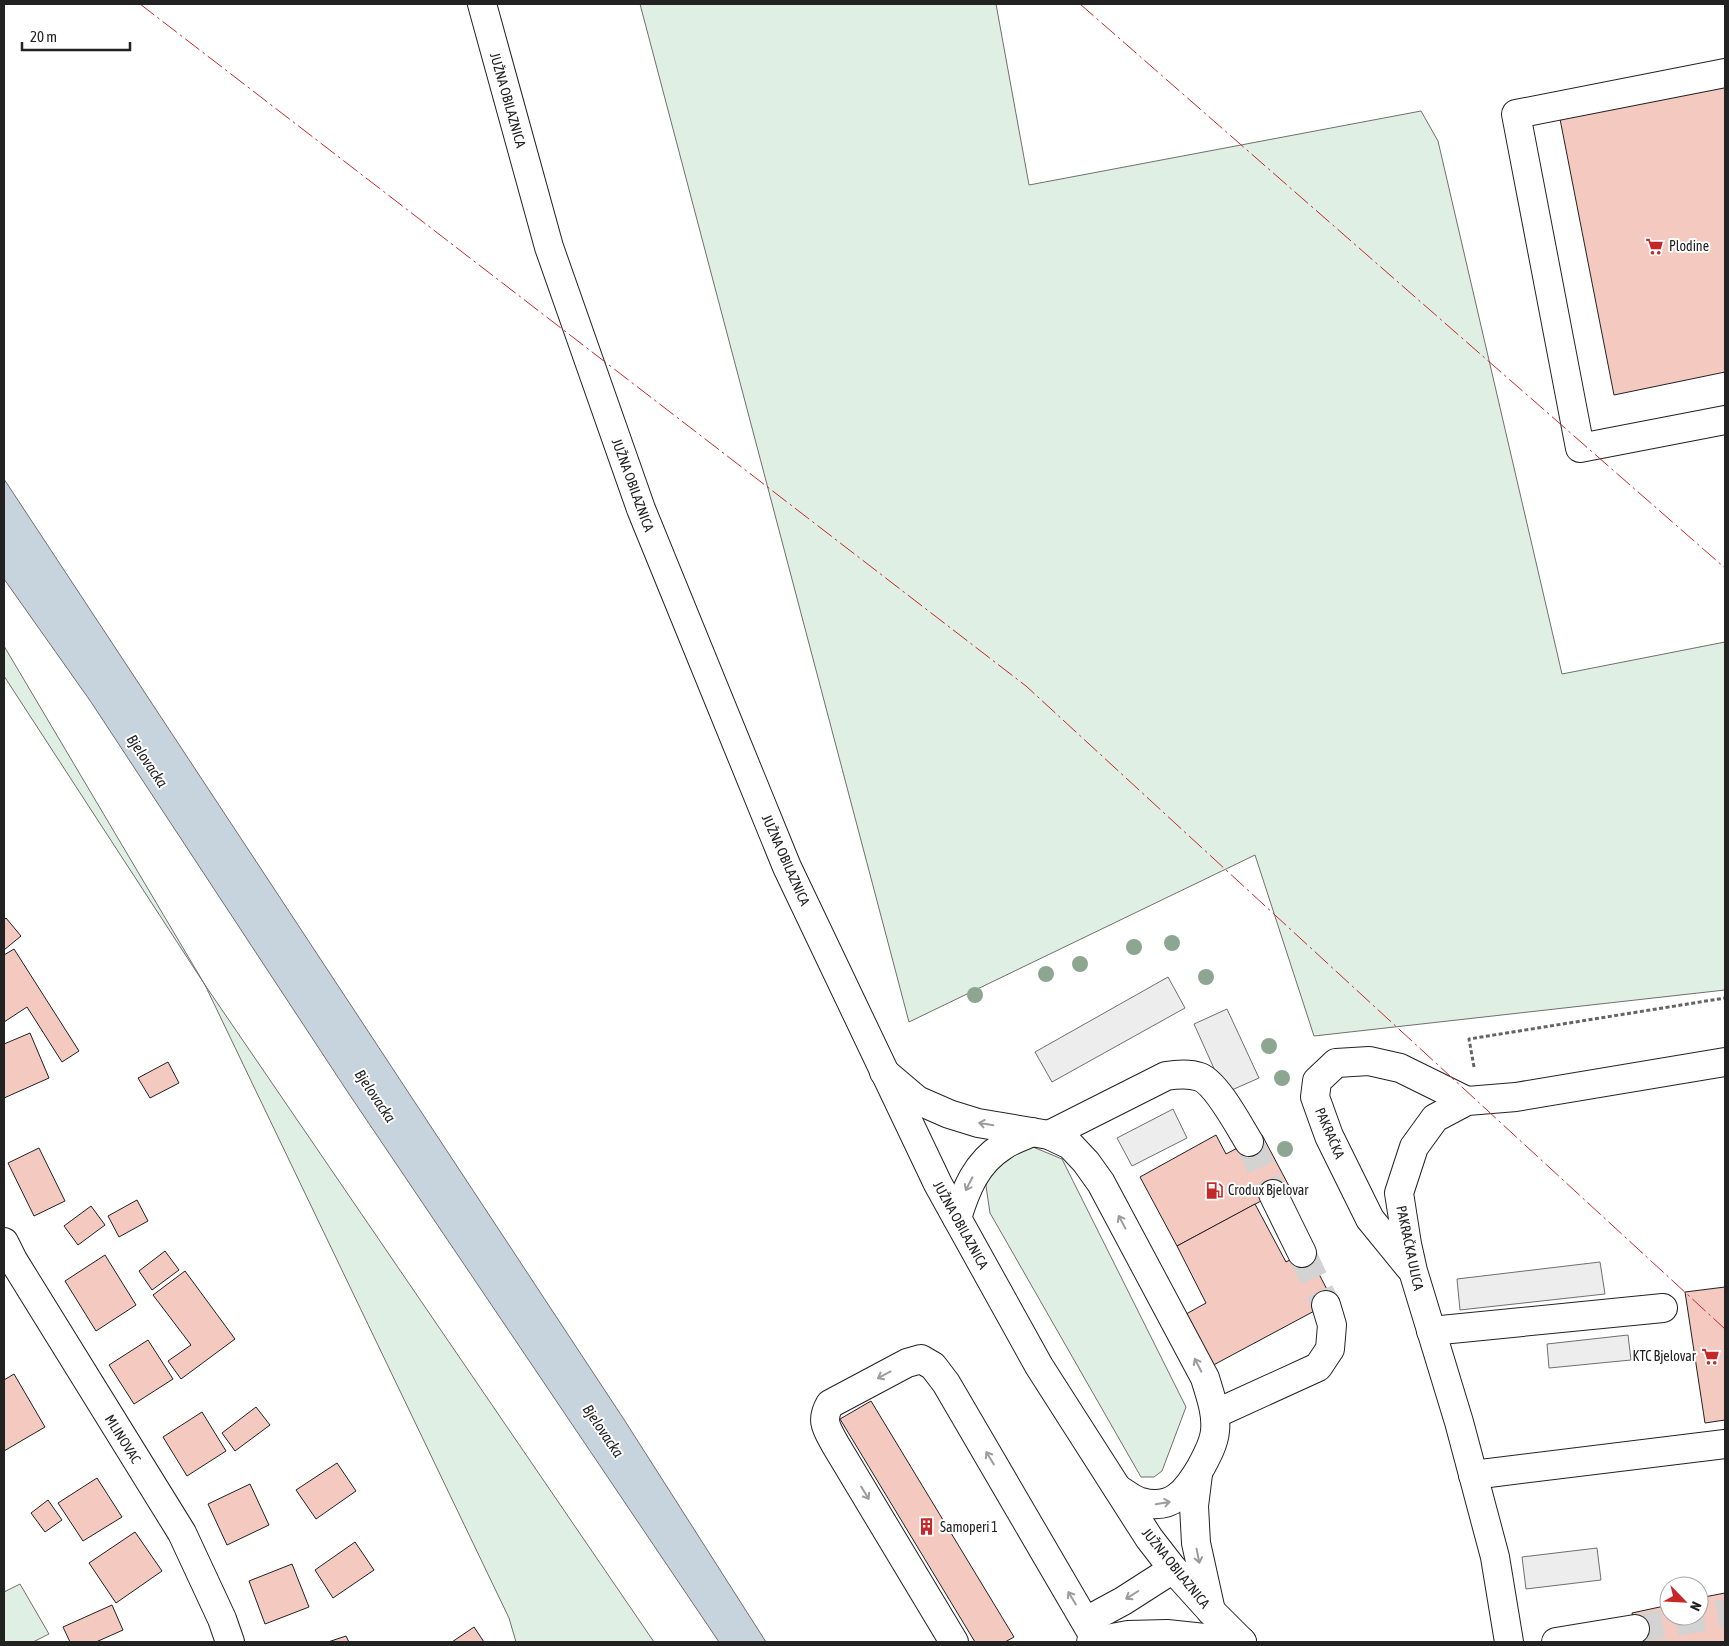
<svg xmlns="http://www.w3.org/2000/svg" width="1729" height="1646" font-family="'Asap Condensed',sans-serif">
  <rect width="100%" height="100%" fill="#fff"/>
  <g fill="#e0efe3" stroke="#6f6f6f">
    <polygon points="640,4 996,4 1029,185 1421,111 1438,141 1562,674 1725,642 1725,990 1314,1036 1255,855 909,1022"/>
    <polygon points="4,646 205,985 654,1642 516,1642 509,1618 205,985 4,676"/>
    <polygon points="1033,1147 1062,1159 1186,1407 1162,1471 1154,1477 1141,1477 990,1213 986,1186 991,1168 1009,1155"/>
    <polygon points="20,1584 49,1634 33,1642 4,1642 4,1592"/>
  </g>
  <g fill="#ededed" stroke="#6f6f6f">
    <polygon points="1168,977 1185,1008 1052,1082 1035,1052"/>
    <polygon points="1227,1009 1259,1078 1225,1093 1194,1024"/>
    <polygon points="1173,1109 1187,1138 1132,1166 1117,1138"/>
    <polygon points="1600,1262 1605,1294 1460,1310 1457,1279"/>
    <polygon points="1628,1335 1631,1360 1549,1368 1547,1344"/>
    <polygon points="1597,1548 1601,1580 1526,1589 1522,1557"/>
  </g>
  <polygon fill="#c7d3dd" stroke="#6f6f6f" points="4,479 625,1421 766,1642 719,1642 347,1091 91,702 4,579"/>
  <g fill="#f3c9c0" stroke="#222">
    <polygon points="1725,86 1725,372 1614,395 1560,119"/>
    <polygon points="6,918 21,936 4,950 4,920"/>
    <polygon points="14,949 79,1051 62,1062 27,1007 4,1022 4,955"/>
    <polygon points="30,1033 49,1078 4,1098 4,1044"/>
    <polygon points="168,1062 179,1083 150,1098 138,1078"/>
    <polygon points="1216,1135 1226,1154 1262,1135 1289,1186 1177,1246 1140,1177"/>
    <polygon points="39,1148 65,1201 34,1216 8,1163"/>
    <polygon points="137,1200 148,1221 119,1237 108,1216"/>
    <polygon points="1255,1204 1286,1262 1307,1251 1333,1301 1206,1369 1179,1318 1206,1303 1177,1246"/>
    <polygon points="91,1206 105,1225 78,1245 64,1226"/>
    <polygon points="165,1251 179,1270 152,1290 139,1271"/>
    <polygon points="105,1255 136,1305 96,1331 65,1281"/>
    <polygon points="185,1271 235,1339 181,1379 168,1361 191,1345 153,1295"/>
    <polygon points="1725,1287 1725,1420 1705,1423 1685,1292"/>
    <polygon points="148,1340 173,1379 134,1404 109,1365"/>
    <polygon points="14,1374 45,1427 4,1451 4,1380"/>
    <polygon points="871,1401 1014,1637 1005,1642 975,1642 840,1419"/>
    <polygon points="256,1407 270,1425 235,1451 222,1433"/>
    <polygon points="202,1412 226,1451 187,1476 163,1437"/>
    <polygon points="337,1463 356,1491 316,1519 296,1490"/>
    <polygon points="97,1478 122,1517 83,1541 58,1503"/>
    <polygon points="250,1484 269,1525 227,1545 208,1504"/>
    <polygon points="48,1500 62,1520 45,1532 31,1513"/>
    <polygon points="135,1532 162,1571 116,1603 89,1563"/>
    <polygon points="355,1542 374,1570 333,1598 315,1570"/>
    <polygon points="292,1564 309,1607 265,1624 249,1581"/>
    <polygon points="1725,1593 1725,1642 1638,1642 1632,1613 1669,1605 1669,1616 1699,1616 1699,1598"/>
    <polygon points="112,1605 123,1630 96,1642 70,1642 63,1627"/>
    <polygon points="474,1627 484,1642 452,1642"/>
    <polygon points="346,1636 349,1642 328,1642"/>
  </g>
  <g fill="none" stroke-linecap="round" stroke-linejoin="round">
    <g stroke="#d3d3d3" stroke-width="28" stroke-dasharray="28 14" stroke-linecap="butt">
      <polyline points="1249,1142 1273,1194"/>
      <polyline points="1302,1253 1326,1305"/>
      <polyline points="1635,1629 1725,1613"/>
    </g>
    <defs>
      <g id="minor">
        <polyline points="1725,73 1516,114 1580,448 1725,420"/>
        <path d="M884,1072L917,1100L949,1114L978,1123L1049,1135L1070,1145L1086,1162L1101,1183L1205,1378C1210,1395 1217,1413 1215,1431C1214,1443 1207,1456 1201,1467C1187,1491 1172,1511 1141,1502C1133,1500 1125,1493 1118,1489"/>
        <path d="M1049,1135L1166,1076C1178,1074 1189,1073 1200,1077C1217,1084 1239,1126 1249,1142"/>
        <polyline points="1273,1194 1302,1253"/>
        <path d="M957,1218C966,1189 976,1163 1003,1146C1011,1140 1022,1137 1032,1132"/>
        <polyline points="4,1242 13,1260 182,1533 222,1619 230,1642"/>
        <polyline points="1410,1268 1370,1219 1329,1136 1315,1097 1317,1081 1336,1063 1369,1061 1400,1068 1467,1101"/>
        <polyline points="1431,1331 1663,1308"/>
        <polyline points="1215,1414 1318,1367 1330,1349 1332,1325 1326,1305"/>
        <polyline points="1198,1474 1194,1506 1196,1543 1211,1611"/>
        <polyline points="1473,1475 1725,1444"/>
        <polyline points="1086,1621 1123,1601 1173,1569"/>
        <path d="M954,1642L835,1444C827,1429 820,1421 830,1404L907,1363L921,1359L933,1366L946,1383L1096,1640"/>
        <polyline points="1091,1642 1128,1635 1167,1634 1242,1642"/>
        <polyline points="1509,1642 1495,1557 1459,1422 1413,1271 1407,1244 1399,1193 1414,1147 1435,1118 1467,1101 1516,1097 1725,1062"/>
        <polyline points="1556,1642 1635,1629"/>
      </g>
      <polyline id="major" points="482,4 549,247 641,509 787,867 938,1184 1039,1366 1149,1538 1173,1569 1211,1611 1242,1642"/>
    </defs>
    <use href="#minor" stroke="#222" stroke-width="30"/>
    <use href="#major" stroke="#222" stroke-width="30"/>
    <polyline stroke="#646464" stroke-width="3" stroke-dasharray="4 2.5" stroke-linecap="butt" points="1474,1067 1469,1039 1725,998"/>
    <use href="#minor" stroke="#fff" stroke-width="28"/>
    <use href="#major" stroke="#fff" stroke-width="28"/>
    <g stroke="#c62828" stroke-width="1" stroke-dasharray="18 4 2.5 4" stroke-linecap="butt">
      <polyline points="140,4 1026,686 1725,1329"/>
      <polyline points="1080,4 1725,568"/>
    </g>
  </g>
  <g fill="#8da692">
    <circle cx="1172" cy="943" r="8"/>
    <circle cx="1134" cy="947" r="8"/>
    <circle cx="1080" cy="964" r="8"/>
    <circle cx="1046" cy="974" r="8"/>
    <circle cx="1206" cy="977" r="8"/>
    <circle cx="975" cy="995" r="8"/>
    <circle cx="1269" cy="1046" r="8"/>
    <circle cx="1282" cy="1078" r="8"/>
    <circle cx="1285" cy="1149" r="8"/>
  </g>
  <defs><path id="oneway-shaft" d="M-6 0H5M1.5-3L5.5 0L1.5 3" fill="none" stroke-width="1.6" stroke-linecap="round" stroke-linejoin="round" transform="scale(1.25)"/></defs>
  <g stroke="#9c9c9c">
    <use href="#oneway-shaft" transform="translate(986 1124) rotate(-170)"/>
    <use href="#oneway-shaft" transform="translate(969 1184) rotate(117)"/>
    <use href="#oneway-shaft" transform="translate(1122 1222) rotate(-118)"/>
    <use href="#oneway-shaft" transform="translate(1198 1365) rotate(-117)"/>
    <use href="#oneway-shaft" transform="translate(884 1375) rotate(152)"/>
    <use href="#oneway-shaft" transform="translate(990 1458) rotate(-121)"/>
    <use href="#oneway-shaft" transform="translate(865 1493) rotate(59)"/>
    <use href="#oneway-shaft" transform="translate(1163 1503) rotate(-10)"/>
    <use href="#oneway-shaft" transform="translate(1198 1556) rotate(79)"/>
    <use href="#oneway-shaft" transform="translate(1132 1595) rotate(148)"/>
    <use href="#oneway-shaft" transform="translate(1072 1598) rotate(-121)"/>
  </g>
  <defs>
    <symbol id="supermarket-bare" viewBox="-9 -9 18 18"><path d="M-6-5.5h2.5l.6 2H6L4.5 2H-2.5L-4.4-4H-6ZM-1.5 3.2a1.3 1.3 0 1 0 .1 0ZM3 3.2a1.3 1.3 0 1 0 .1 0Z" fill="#c62828" stroke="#fff" stroke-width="2.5" paint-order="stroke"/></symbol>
    <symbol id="fuel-bare" viewBox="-9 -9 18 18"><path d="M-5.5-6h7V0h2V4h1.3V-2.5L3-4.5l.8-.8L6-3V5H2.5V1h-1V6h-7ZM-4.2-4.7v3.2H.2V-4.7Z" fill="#c62828" stroke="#fff" stroke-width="2.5" paint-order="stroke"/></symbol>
    <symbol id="building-bare" viewBox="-9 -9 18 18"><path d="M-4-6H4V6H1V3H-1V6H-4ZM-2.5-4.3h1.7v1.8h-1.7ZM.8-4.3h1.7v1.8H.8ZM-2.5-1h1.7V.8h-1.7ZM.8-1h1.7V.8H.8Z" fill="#c62828" stroke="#fff" stroke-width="2.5" paint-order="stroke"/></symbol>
  </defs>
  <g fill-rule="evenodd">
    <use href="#supermarket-bare" x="1642" y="234" width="25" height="25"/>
    <use href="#fuel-bare" x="1202" y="1178" width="25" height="25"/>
    <use href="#supermarket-bare" x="1698" y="1344" width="25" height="25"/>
    <use href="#building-bare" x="914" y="1514" width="25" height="25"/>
  </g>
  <g text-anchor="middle" stroke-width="4" stroke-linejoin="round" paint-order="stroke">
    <g font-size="14" fill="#222" stroke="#fff">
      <text transform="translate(508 100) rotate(74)" y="5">JUŽNA OBILAZNICA</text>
      <text transform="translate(633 485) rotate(70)" y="5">JUŽNA OBILAZNICA</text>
      <text transform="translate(786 860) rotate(66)" y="5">JUŽNA OBILAZNICA</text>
      <text transform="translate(1330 1133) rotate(67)" y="5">PAKRAČKA</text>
      <text transform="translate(961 1225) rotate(61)" y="5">JUŽNA OBILAZNICA</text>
      <text transform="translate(1410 1248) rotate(78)" y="5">PAKRAČKA ULICA</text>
      <text transform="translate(123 1439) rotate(58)" y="5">MLINOVAC</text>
      <text transform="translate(1176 1568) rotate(51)" y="5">JUŽNA OBILAZNICA</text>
    </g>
    <g font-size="14" fill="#222" stroke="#fff" text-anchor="start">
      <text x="1669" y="251">Plodine</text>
      <text x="1228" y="1195">Crodux Bjelovar</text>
      <text x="1696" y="1361" text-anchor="end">KTC Bjelovar</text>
      <text x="940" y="1532">Samoperi 1</text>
    </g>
    <g font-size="15" font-style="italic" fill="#222" stroke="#fff">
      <text transform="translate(147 761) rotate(56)" y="5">Bjelovacka</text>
      <text transform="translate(375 1096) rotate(56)" y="5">Bjelovacka</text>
      <text transform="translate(603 1431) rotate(56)" y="5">Bjelovacka</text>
    </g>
  </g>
  <rect width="1729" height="1646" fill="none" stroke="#222222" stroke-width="10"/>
  <g transform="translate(1684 1601) rotate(114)"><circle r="24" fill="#ffffff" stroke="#a7a7a7"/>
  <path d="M0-4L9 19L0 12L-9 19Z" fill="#c62828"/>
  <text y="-8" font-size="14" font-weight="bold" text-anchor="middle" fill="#222222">N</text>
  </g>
  <path d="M22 42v8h108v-8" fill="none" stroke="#222222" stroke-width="2.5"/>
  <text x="30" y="42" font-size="15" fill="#222222" stroke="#ffffff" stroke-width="4" paint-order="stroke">20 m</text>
</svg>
